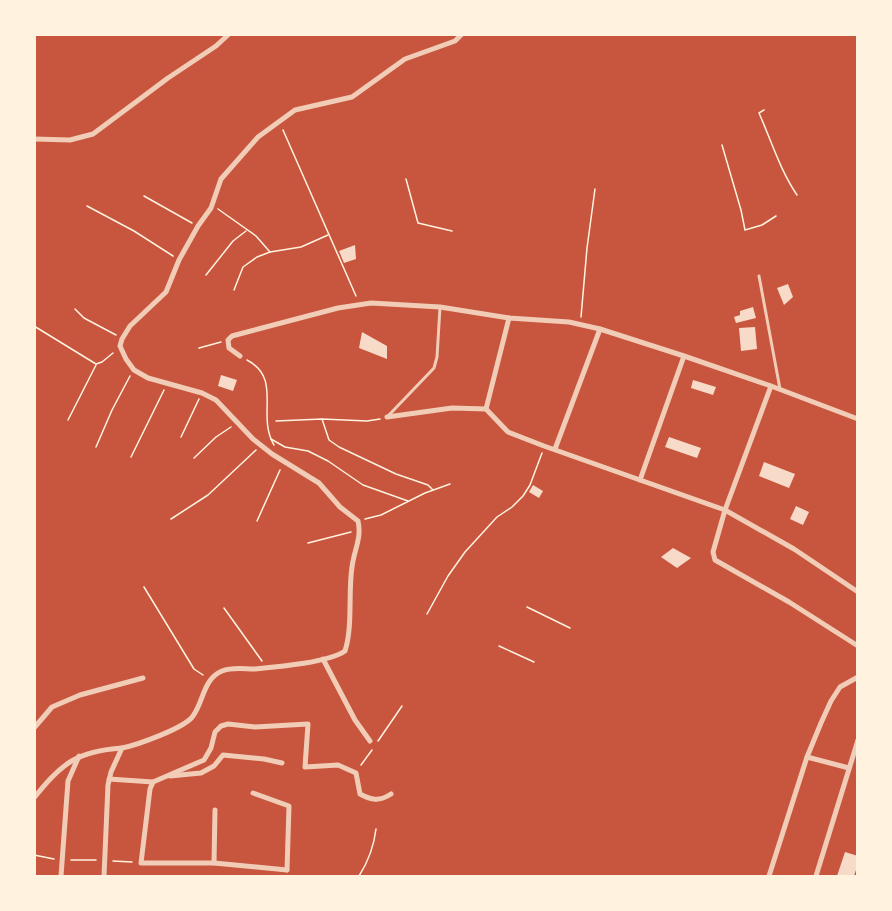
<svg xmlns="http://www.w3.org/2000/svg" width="892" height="911" font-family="'IBM Plex Sans',sans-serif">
  <rect width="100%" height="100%" fill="#c8553d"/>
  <g fill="#f7dbc8">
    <polygon points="355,245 356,259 344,263 339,251"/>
    <polygon points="788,284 793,297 784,305 777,288"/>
    <polygon points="753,307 756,318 736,323 734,317 740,315 740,311"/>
    <polygon points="755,327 757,349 741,351 739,328"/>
    <polygon points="362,332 387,346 387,359 359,348"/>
    <polygon points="221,375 237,380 233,391 218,386"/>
    <polygon points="693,380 716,387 713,395 691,388"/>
    <polygon points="669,437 701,448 697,458 665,447"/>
    <polygon points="764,462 795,474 789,488 759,476"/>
    <polygon points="533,485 543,491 539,498 529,492"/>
    <polygon points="796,506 809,512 803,525 790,519"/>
    <polygon points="673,548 691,558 677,568 661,557"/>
    <polygon points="845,852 858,856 858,864 854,876 837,876"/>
  </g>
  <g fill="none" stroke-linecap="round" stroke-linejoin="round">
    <g stroke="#fff3e0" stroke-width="1.5">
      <path d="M764,110L759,113C771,140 780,170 797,195"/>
      <polyline points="283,130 356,296"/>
      <polyline points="722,145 741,210 745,230 762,225 776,216"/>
      <polyline points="406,179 418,223 452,231"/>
      <polyline points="144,196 192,223"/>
      <polyline points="87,206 134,231 173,256"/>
      <polyline points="218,209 256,236 270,252"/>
      <polyline points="206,275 233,241 246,231"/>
      <polyline points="234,290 243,267 257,257 270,252 301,247 328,235"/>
      <polyline points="75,309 84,318 116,335"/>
      <polyline points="581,317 587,248 595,189"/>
      <polyline points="34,326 96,364 102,362 113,353"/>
      <polyline points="199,348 221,342"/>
      <path d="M247,360C283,379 256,415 274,445"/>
      <polyline points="322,419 329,440 339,447 396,474 428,485 433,490"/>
      <polyline points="68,420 96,365"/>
      <polyline points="276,421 322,419 367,421 380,419"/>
      <polyline points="181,437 199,399"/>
      <polyline points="271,439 285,447 308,451 328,461 363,485 408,501"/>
      <polyline points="96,447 112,410 130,376"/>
      <polyline points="131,457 164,390"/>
      <polyline points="194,458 216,437 231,427"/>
      <polyline points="171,519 208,495 256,450"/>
      <polyline points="365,519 381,515 425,493 450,484"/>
      <polyline points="257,521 280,470"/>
      <polyline points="308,543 351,532"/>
      <polyline points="144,587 194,669 203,675"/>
      <polyline points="527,607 570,628"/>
      <polyline points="224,608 262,661"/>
      <polyline points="427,614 448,576 465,552 497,517 512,507 523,496 530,485 542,453"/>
      <polyline points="499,646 534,662"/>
      <polyline points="378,741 402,706"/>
      <polyline points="361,765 372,750"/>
      <polyline points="34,855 54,859"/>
      <polyline points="71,860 96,860"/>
      <polyline points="113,861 132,862"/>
      <path d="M359,876C368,862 374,846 376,829"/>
    </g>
    <g stroke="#f1ccb7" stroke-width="3">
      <polyline points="759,276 780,389"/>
      <polyline points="389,415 434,368 437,357 440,307"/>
    </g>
    <g stroke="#f1ccb7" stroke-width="5">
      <polyline points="34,139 70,140 93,134 168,78 216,46 229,34"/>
      <polyline points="240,356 229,348 228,340 232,336 338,308 371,303 440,307 509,318 569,322 600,329 684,356 771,386 858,419"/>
      <polyline points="771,386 725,510 713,552 715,560 789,602 858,646"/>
      <polyline points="486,409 509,318"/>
      <polyline points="387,417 452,408 486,409 508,432 544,446 725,510 794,549 858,592"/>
      <polyline points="555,449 600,329"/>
      <polyline points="640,480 684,356"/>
      <polyline points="323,659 355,720 370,741"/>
      <polyline points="34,728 52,707 80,695 143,678"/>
      <polyline points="807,757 849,768"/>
      <polyline points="170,776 201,773 214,766 223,755 264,759 282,763"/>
      <polyline points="109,779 153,782"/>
      <polyline points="253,793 289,806 287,870"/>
      <path d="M34,798C61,763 78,751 122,748"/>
      <polyline points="214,863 215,810"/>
      <path d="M287,870L214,863H141L150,789L153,782L204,760L211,748L215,732L221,726L228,724L255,727L308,724L305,767L338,765L356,773L360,794C371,800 379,802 391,794"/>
      <polyline points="61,876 68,781 79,756"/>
      <path d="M104,876L108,785L111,772L122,748C137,745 185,728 193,716C204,701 203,679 222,671C232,667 244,669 254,669C276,667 327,663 345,651C353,626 348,593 352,567C354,550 362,538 358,521L340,507L319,483L272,454L253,439L216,400L202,393L148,378L134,370L126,359L120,346L122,339L130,326L166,292L179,260L198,226L211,208L221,179L258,137L295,110L352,97L405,59L455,41L462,34"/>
      <polyline points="769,876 807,757 821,723 831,701 840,687 858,677"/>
      <polyline points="816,876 858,740"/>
    </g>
  </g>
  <rect width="892" height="911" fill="none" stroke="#fff3e0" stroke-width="72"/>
</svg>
